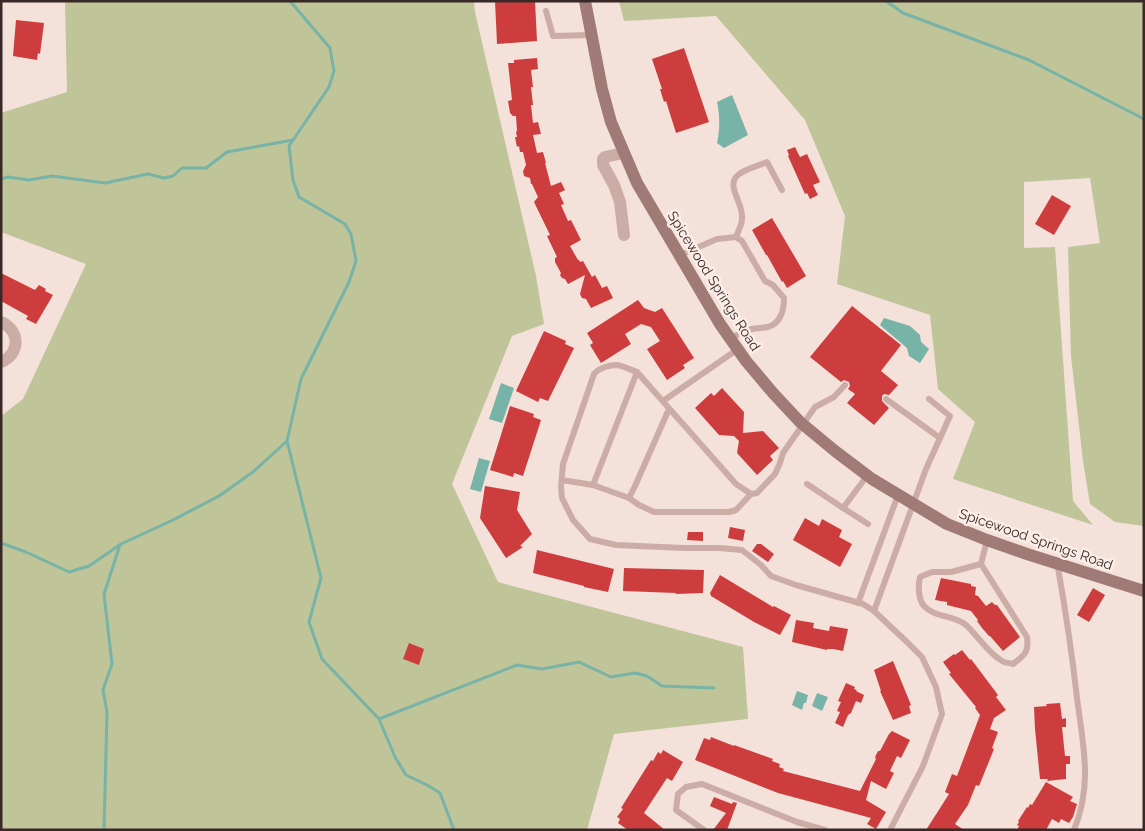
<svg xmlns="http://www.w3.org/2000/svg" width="1145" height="831" font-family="Raleway,sans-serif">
  <rect width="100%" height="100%" fill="#f3e1da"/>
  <g fill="#c0c499">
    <polygon points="65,1 474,1 475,12 536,276 544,324 512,336 452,484 498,582 743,647 748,719 614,734 587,830 1,830 1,416 23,399 86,264 1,232 1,113 67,92"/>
    <polygon points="619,1 1144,1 1144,526 1115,522 1090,504 1083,461 1071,356 1068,247 1100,243 1090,178 1024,182 1024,248 1055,247 1073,501 1093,525 953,479 975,422 938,389 930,315 837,284 845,216 805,120 716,16 624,21"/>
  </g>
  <g fill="#77b3a6">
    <path d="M732,95L748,135L724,148L717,143C720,129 720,116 717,102Z"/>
    <polygon points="884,318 910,326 920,335 921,342 929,349 920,363 909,356 907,348 880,325"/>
    <polygon points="501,383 514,388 502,423 489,419"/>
    <polygon points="479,458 490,461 481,492 470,489"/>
    <polygon points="797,691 808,695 806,703 804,703 802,710 792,705"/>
    <polygon points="817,693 828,697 822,711 812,706"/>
  </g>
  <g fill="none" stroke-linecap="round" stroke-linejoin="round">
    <g stroke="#77b3a6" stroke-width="3">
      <polyline points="290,1 330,48 334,71 329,87 289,146 293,180 299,197 345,224 351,234 356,261 349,282 301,379 287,441 321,578 309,622 322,659 379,719 395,757 406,775 427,785 440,793 454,830"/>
      <polyline points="886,1 903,13 1029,60 1144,119"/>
      <polyline points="1,179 8,177 29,180 52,176 105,183 148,174 164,178 173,176 182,168 206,168 227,152 293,140"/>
      <polyline points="1,543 26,552 69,572 89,566 121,544 173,520 219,496 253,472 287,441"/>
      <polyline points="379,719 517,665 542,669 579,662 611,677 635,673 647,676 662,686 714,688"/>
      <polyline points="104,830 107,712 103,690 112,664 104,594 120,545"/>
    </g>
  </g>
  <g fill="#ce3d3e">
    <polygon points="495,1 535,1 537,41 497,44"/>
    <polygon points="16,20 44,23 40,54 38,53 37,60 13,56"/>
    <polygon points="684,48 709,122 676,133 666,101 664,102 660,89 662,89 652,59"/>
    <polygon points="537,58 538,69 531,70 533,87 531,87 533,105 531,105 533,123 538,122 541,134 533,135 537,153 543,152 546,163 545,163 551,186 561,182 565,190 559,193 564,204 561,205 568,221 571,220 581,240 570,246 578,260 579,260 580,262 583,261 592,277 595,275 602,288 607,286 613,298 591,308 586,299 582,298 580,294 585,275 568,284 565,279 562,278 560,275 561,273 555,262 555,258 557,257 547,236 550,235 534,202 538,197 532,184 531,184 530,178 524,176 523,171 526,165 523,152 520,152 519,146 517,147 515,137 517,137 516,132 517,131 516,116 513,116 510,113 508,101 512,100 508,63 514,63 514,60"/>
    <polygon points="795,147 800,157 807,154 820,182 813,185 818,195 810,199 807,193 805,194 788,156 789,155 787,150"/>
    <polygon points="1052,195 1071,206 1054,235 1035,224"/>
    <polygon points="772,218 806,276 787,288 783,281 782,282 767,255 766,255 752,230"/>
    <polygon points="1,273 35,290 39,285 46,289 45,291 53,295 36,324 26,319 28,316 1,301"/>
    <polygon points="638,300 644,308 655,312 662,308 694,358 683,365 685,368 667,380 647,349 660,341 651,327 641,324 625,334 631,344 601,363 590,345 593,343 587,333"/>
    <polygon points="852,306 901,345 881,371 898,385 889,395 884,394 882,396 882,401 889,408 874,425 847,403 855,394 848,389 850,386 849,382 844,380 841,382 810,357"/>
    <polygon points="544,331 566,341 565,344 574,348 548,401 540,398 538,402 516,391"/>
    <polygon points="722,388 744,412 743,433 763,431 779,448 770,456 773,460 757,475 737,453 739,441 734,436 719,435 695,408 711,393 714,396"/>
    <polygon points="510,406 534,414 533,417 541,420 523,476 514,473 513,477 490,470"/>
    <polygon points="485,486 520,492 517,510 532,534 520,546 523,547 506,558 480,518"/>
    <polygon points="805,518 819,526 822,519 842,530 839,537 852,544 840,567 793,540"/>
    <polygon points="730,527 745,530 743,541 728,538"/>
    <polygon points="688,532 703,532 703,541 687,540"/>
    <polygon points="757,544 761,544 774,554 768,562 752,551"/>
    <polygon points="537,550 614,569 608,592 584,587 584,586 533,573"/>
    <polygon points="624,568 704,570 703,593 676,594 676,593 623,591"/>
    <polygon points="720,575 773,607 774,606 791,615 780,635 754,622 711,596 710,593"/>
    <polygon points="941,578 971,584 971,586 976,587 975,595 978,596 986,606 992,602 995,605 997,605 1020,637 1003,651 990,636 989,636 982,628 977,621 978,620 971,611 947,605 947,602 935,600"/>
    <polygon points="1093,588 1105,595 1089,622 1077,615"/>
    <polygon points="796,620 814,623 813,628 829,631 830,626 848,629 843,651 833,649 827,649 827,650 792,642"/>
    <polygon points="409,643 424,649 419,665 403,659"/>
    <polygon points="962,650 970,660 971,659 998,695 996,697 1006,710 994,718 990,729 998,732 992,748 994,749 979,786 976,785 968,805 955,824 964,830 926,830 949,794 945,792 952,774 957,776 980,715 975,708 976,707 949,674 951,673 943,662 954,654 955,655"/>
    <polygon points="893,661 911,705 909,706 911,713 893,720 880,691 881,691 874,670"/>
    <polygon points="846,683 855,687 854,689 857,690 856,691 864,695 861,703 856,701 851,713 848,715 843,727 835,723 840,712 837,711 841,702 838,701"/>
    <polygon points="1060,703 1062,719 1066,718 1066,727 1062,727 1065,756 1070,756 1070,764 1066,764 1066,779 1047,781 1048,779 1040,779 1035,729 1034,707 1047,706 1046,704"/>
    <polygon points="892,731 910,740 901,758 897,756 890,771 894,773 886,789 871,781 866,800 886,812 876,829 867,824 871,818 778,793 695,760 704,738 710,740 711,737 734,746 734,745 773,759 772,761 780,764 779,767 784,769 783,771 860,791 876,759 875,757 878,751 880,751 889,734"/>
    <polygon points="663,750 683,762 672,781 667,778 644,813 665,830 628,830 618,823 620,819 617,817 623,809 621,808 651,760 653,761 658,752 661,754"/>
    <polygon points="1046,782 1073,797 1070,801 1077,804 1073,817 1069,823 1061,819 1059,823 1052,819 1046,830 1017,830 1019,826 1017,825 1019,822 1018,821 1027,807 1028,808 1030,804 1032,805"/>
    <polygon points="714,797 732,804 733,802 737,803 727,830 713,830 726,813 710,806"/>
  </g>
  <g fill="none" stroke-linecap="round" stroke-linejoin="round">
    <g stroke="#ccada5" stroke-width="6">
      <polyline points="546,11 553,36 591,35"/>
      <path d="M736,237C738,231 742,225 742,219C744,203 725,186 738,175C745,169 758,166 767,162L782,190"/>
      <path d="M680,255L717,239L736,237L742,241L765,281L773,285L784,298C784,310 781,323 768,327C763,328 757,328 752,329C745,331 737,335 730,338"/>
      <path d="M845,385L834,397L815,407L783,453L780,463L775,474L757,493L751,494L736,484L637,372C631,370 623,366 617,365C609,365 599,368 594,374L563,464L561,487L562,498L573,520L590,539L616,545L684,548H719L742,550L761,565L771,576L796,585L863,604L874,611L907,642L922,657L936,687L942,714L923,766L890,830"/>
      <polyline points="886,399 940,438"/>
      <polyline points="663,401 738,349"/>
      <polyline points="867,476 843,508 868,524"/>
      <polyline points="562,480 593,485 629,498 635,486 669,409"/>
      <polyline points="807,484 843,508"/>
      <polyline points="593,485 637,372"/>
      <polyline points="629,498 639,505 654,512 729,512 736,510 751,494"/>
      <path d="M1057,562C1065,607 1072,653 1077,698C1083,745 1093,784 1074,830"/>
      <path d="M981,564L951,572H932L920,577C918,585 918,599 924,606C935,618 955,615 966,625C978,636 988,653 1002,661C1005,663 1010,663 1013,664C1025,655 1029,652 1027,637L981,564L987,540"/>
      <polyline points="858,603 898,495"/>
      <polyline points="874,611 926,469 950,416 929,399"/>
      <polyline points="704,830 676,810 678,794 686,787 702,784 797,822 825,830"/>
    </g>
    <g stroke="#ccada5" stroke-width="12">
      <polyline points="623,153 605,157 603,159 603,165 614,185 620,202 624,235"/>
      <path d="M1,322C21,331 20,354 1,362"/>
    </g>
    <polyline stroke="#a07b76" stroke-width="12" points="585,1 602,89 611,122 637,183 720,324 746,361 773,393 800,422 835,451 872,479 947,524 987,540 1027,554 1144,591"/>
  </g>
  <g text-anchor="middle" stroke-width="5" stroke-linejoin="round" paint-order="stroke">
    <g font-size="14" fill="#382827" stroke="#fbede7">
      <text transform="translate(714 281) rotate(58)" y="5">Spicewood Springs Road</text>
      <text transform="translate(1036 539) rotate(19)" y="5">Spicewood Springs Road</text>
    </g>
  </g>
  <rect width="1145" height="831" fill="none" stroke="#382827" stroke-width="5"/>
</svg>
